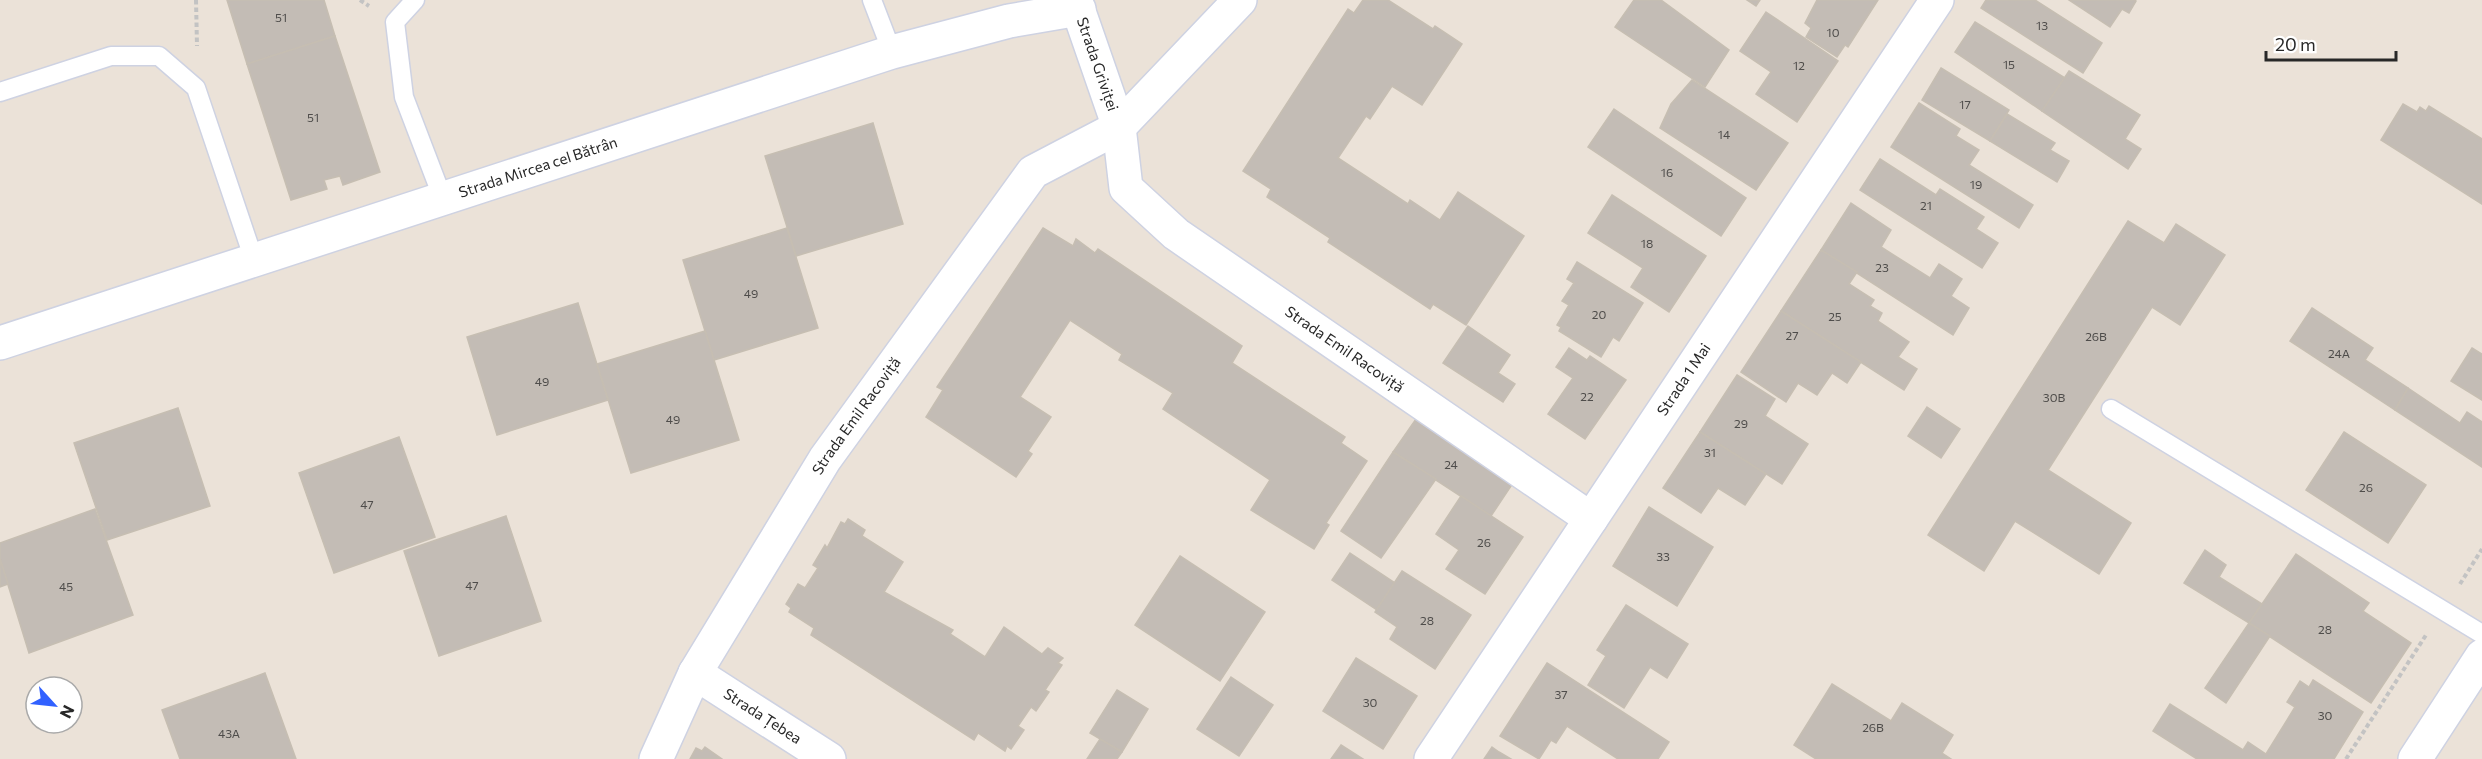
<svg xmlns="http://www.w3.org/2000/svg" width="2482" height="759" font-family="Commissioner,sans-serif">
  <rect width="100%" height="100%" fill="#ebe2d8"/>
  <g fill="#c3bcb5" stroke="#c6beb2" stroke-width="1.5">
    <polygon points="227,0 324,0 335,36 247,64"/>
    <polygon points="1363,0 1388,0 1433,29 1435,26 1462,44 1422,105 1392,86 1370,119 1366,116 1338,158 1408,204 1410,200 1440,220 1458,192 1524,236 1466,325 1433,304 1430,309 1328,242 1330,238 1267,197 1271,189 1243,171 1348,9 1354,13"/>
    <polygon points="1634,0 1661,0 1729,50 1705,87 1615,27"/>
    <polygon points="1747,0 1760,0 1756,6"/>
    <polygon points="1817,0 1878,0 1848,47 1845,45 1837,57 1806,37 1811,28 1805,23"/>
    <polygon points="1986,0 2035,0 2102,43 2083,73 1981,8"/>
    <polygon points="2069,0 2134,0 2136,1 2129,13 2122,9 2110,27"/>
    <polygon points="1766,12 1838,61 1797,122 1756,94 1771,72 1740,51"/>
    <polygon points="1975,22 2065,78 2042,111 1955,52"/>
    <polygon points="335,36 380,172 343,185 340,176 324,180 327,189 291,200 247,64"/>
    <polygon points="1941,68 2009,110 1990,141 1922,100"/>
    <polygon points="2069,71 2140,115 2125,139 2141,149 2128,169 2042,111"/>
    <polygon points="1692,80 1788,143 1756,190 1660,128 1671,104"/>
    <polygon points="1919,103 1960,129 1956,136 1979,150 1969,165 2033,205 2019,228 1891,147"/>
    <polygon points="2403,104 2417,112 2420,107 2426,111 2429,106 2482,139 2482,204 2381,140"/>
    <polygon points="1614,109 1746,198 1721,236 1588,147"/>
    <polygon points="2007,114 2055,143 2050,150 2069,161 2057,182 1990,141"/>
    <polygon points="873,123 903,224 796,256 765,156"/>
    <polygon points="1880,159 1936,195 1940,189 1984,217 1976,229 1998,243 1982,268 1860,190"/>
    <polygon points="1612,195 1706,256 1669,312 1631,287 1643,268 1588,233"/>
    <polygon points="1851,203 1891,230 1881,247 1930,278 1939,264 1962,279 1951,296 1969,308 1953,335 1821,250"/>
    <polygon points="2128,221 2164,243 2176,224 2225,255 2180,325 2152,307 2048,470 2131,523 2099,574 2015,521 1984,571 1928,535"/>
    <polygon points="787,228 818,328 714,360 683,260"/>
    <polygon points="1043,228 1073,246 1076,239 1095,253 1098,249 1242,346 1232,363 1345,437 1341,443 1367,461 1326,523 1329,525 1314,549 1251,510 1270,480 1163,409 1173,393 1119,360 1122,354 1070,320 1020,397 1051,417 1028,451 1032,454 1016,477 926,417 943,390 937,387"/>
    <polygon points="1821,250 1857,272 1849,284 1874,300 1870,306 1882,313 1878,321 1909,342 1898,357 1917,369 1904,390 1781,311"/>
    <polygon points="1577,262 1643,303 1619,341 1613,337 1601,357 1559,331 1561,327 1557,325 1569,305 1562,301 1574,283 1567,279"/>
    <polygon points="578,303 608,400 497,435 467,337"/>
    <polygon points="2312,308 2373,348 2365,360 2408,388 2395,410 2290,341"/>
    <polygon points="1781,311 1861,362 1847,383 1832,373 1817,395 1798,383 1786,402 1741,372"/>
    <polygon points="1468,326 1510,355 1498,373 1515,384 1503,402 1443,363"/>
    <polygon points="705,331 739,440 631,473 597,364"/>
    <polygon points="1569,348 1587,360 1590,356 1626,380 1585,439 1548,414 1573,378 1556,367"/>
    <polygon points="2472,348 2482,354 2482,400 2451,381"/>
    <polygon points="1737,375 1775,399 1765,416 1808,444 1782,484 1700,432"/>
    <polygon points="2408,388 2460,423 2467,412 2482,422 2482,467 2395,410"/>
    <polygon points="1927,407 1960,429 1941,458 1908,436"/>
    <polygon points="178,408 210,506 107,540 74,443"/>
    <polygon points="1416,419 1513,483 1491,516 1393,452"/>
    <polygon points="1700,432 1766,474 1745,505 1718,488 1701,513 1663,488"/>
    <polygon points="2344,432 2426,485 2388,543 2306,490"/>
    <polygon points="399,437 435,537 334,573 299,473"/>
    <polygon points="1393,452 1436,479 1381,558 1341,531"/>
    <polygon points="1461,496 1523,537 1485,594 1446,569 1459,550 1436,534"/>
    <polygon points="1649,507 1713,547 1677,606 1613,566"/>
    <polygon points="95,509 133,615 29,653 0,559 0,543"/>
    <polygon points="506,516 541,621 439,656 404,551"/>
    <polygon points="848,519 865,530 862,536 903,562 884,592 953,630 950,634 985,657 1004,627 1042,654 1048,648 1063,658 1058,663 1062,665 1045,690 1049,692 1036,711 1031,707 1018,726 1024,730 1011,749 1007,746 1005,751 978,733 974,740 811,635 814,628 789,612 791,608 786,604 798,584 805,588 818,568 813,565 825,545 827,548 841,522 845,524"/>
    <polygon points="2205,550 2226,565 2219,577 2262,604 2249,623 2184,583"/>
    <polygon points="1350,553 1395,583 1377,610 1332,580"/>
    <polygon points="2296,554 2369,603 2363,611 2411,643 2371,703 2249,623"/>
    <polygon points="1180,556 1265,612 1220,681 1135,625"/>
    <polygon points="0,559 8,584 0,587"/>
    <polygon points="1402,571 1471,615 1435,669 1390,639 1397,627 1375,612"/>
    <polygon points="1626,605 1688,644 1667,678 1650,667 1624,708 1588,685 1606,656 1597,650"/>
    <polygon points="2249,623 2270,636 2226,703 2205,688"/>
    <polygon points="1356,658 1417,696 1383,749 1323,711"/>
    <polygon points="1547,663 1669,742 1658,759 1618,759 1567,726 1556,743 1551,740 1539,759 1500,736"/>
    <polygon points="265,673 296,759 180,759 162,710"/>
    <polygon points="1231,677 1273,705 1239,756 1197,729"/>
    <polygon points="2313,680 2363,712 2334,759 2197,759 2153,731 2170,704 2243,750 2248,742 2266,754 2295,707 2287,702 2300,681 2309,687"/>
    <polygon points="1832,684 1891,721 1902,703 1953,735 1942,753 1951,759 1816,759 1794,745"/>
    <polygon points="1117,690 1148,709 1122,752 1090,733"/>
    <polygon points="1100,739 1122,752 1117,759 1087,759"/>
    <polygon points="1341,745 1363,759 1331,759"/>
    <polygon points="705,747 722,759 690,759 696,748 702,751"/>
    <polygon points="1492,747 1499,752 1511,759 1484,759"/>
  </g>
  <g fill="none" stroke-linecap="round" stroke-linejoin="round">
    <defs>
      <g id="lane">
        <polyline points="415,0 395,22 404,97 443,199"/>
        <polyline points="872,0 892,52"/>
        <polyline points="0,92 111,56 159,56 196,88 254,260"/>
        <polyline points="2111,409 2482,634"/>
      </g>
      <g id="street">
        <path id="s1" d="M1075,0L1119,127L1126,188L1176,234L1591,519"/>
        <path id="s2" d="M0,343L892,52L1009,21L1079,9"/>
        <path id="s3" d="M695,673L829,759"/>
        <path id="s4" d="M656,759L695,673L825,459L1033,172L1119,127L1240,0"/>
        <path id="s5" d="M1431,759L1937,0"/>
      </g>
      <polyline id="secondary" points="2415,759 2482,656"/>
    </defs>
    <use href="#lane" stroke="#ced2e2" stroke-width="21"/>
    <use href="#street" stroke="#ced2e2" stroke-width="36"/>
    <use href="#secondary" stroke="#ced2e2" stroke-width="36"/>
    <g stroke="#c3c3c3" stroke-width="4" stroke-dasharray="4.5 3" stroke-linecap="butt">
      <polyline points="196,0 197,46"/>
      <polyline points="360,0 369,6"/>
      <polyline points="2460,584 2482,549"/>
      <polyline points="2346,759 2426,635"/>
    </g>
    <use href="#lane" stroke="#fff" stroke-width="18"/>
    <use href="#street" stroke="#fff" stroke-width="33"/>
    <use href="#secondary" stroke="#fff" stroke-width="33"/>
  </g>
  <g text-anchor="middle" stroke-width="4.5" stroke-linejoin="round" paint-order="stroke">
    <g font-size="12" fill="#4f4d4b">
      <text x="281" y="22">51</text>
      <text x="2042" y="30">13</text>
      <text x="1833" y="37">10</text>
      <text x="2009" y="69">15</text>
      <text x="1799" y="70">12</text>
      <text x="1965" y="109">17</text>
      <text x="313" y="122">51</text>
      <text x="1724" y="139">14</text>
      <text x="1667" y="177">16</text>
      <text x="1976" y="189">19</text>
      <text x="1926" y="210">21</text>
      <text x="1647" y="248">18</text>
      <text x="1882" y="272">23</text>
      <text x="751" y="298">49</text>
      <text x="1599" y="319">20</text>
      <text x="1835" y="321">25</text>
      <text x="1792" y="340">27</text>
      <text x="2096" y="341">26B</text>
      <text x="2339" y="358">24A</text>
      <text x="542" y="386">49</text>
      <text x="1587" y="401">22</text>
      <text x="2054" y="402">30B</text>
      <text x="673" y="424">49</text>
      <text x="1741" y="428">29</text>
      <text x="1710" y="457">31</text>
      <text x="1451" y="469">24</text>
      <text x="2366" y="492">26</text>
      <text x="367" y="509">47</text>
      <text x="1484" y="547">26</text>
      <text x="1663" y="561">33</text>
      <text x="472" y="590">47</text>
      <text x="66" y="591">45</text>
      <text x="1427" y="625">28</text>
      <text x="2325" y="634">28</text>
      <text x="1561" y="699">37</text>
      <text x="1370" y="707">30</text>
      <text x="2325" y="720">30</text>
      <text x="1873" y="732">26B</text>
      <text x="229" y="738">43A</text>
    </g>
    <g font-size="15" fill="#282828" stroke="#fff">
      <text dy="5" stroke="none"><textPath href="#s1" startOffset="68">Strada Griviței</textPath></text>
      <text dy="5" stroke="none"><textPath href="#s2" startOffset="566">Strada Mircea cel Bătrân</textPath></text>
      <text dy="5" stroke="none"><textPath href="#s1" startOffset="468">Strada Emil Racoviță</textPath></text>
      <text dy="5" stroke="none"><textPath href="#s5" startOffset="456">Strada 1 Mai</textPath></text>
      <text dy="5" stroke="none"><textPath href="#s4" startOffset="398">Strada Emil Racoviță</textPath></text>
      <text dy="5" stroke="none"><textPath href="#s3" startOffset="80">Strada Țebea</textPath></text>
    </g>
  </g>
  <g transform="translate(54 705) rotate(117)"><circle r="28" fill="#ffffff" stroke="#a9a9a9" stroke-width="1.5"/>
  <path d="M0-4.5L10 22L0 15L-10 22Z" fill="#3161ff"/>
  <text y="-9" font-size="16" font-weight="bold" text-anchor="middle" fill="#282828">N</text>
  </g>
  <path d="M2266 51v9h130v-9" fill="none" stroke="#282828" stroke-width="3"/>
  <text x="2275" y="51" font-size="18" fill="#282828" stroke="#ffffff" stroke-width="4.5" paint-order="stroke">20 m</text>
</svg>
